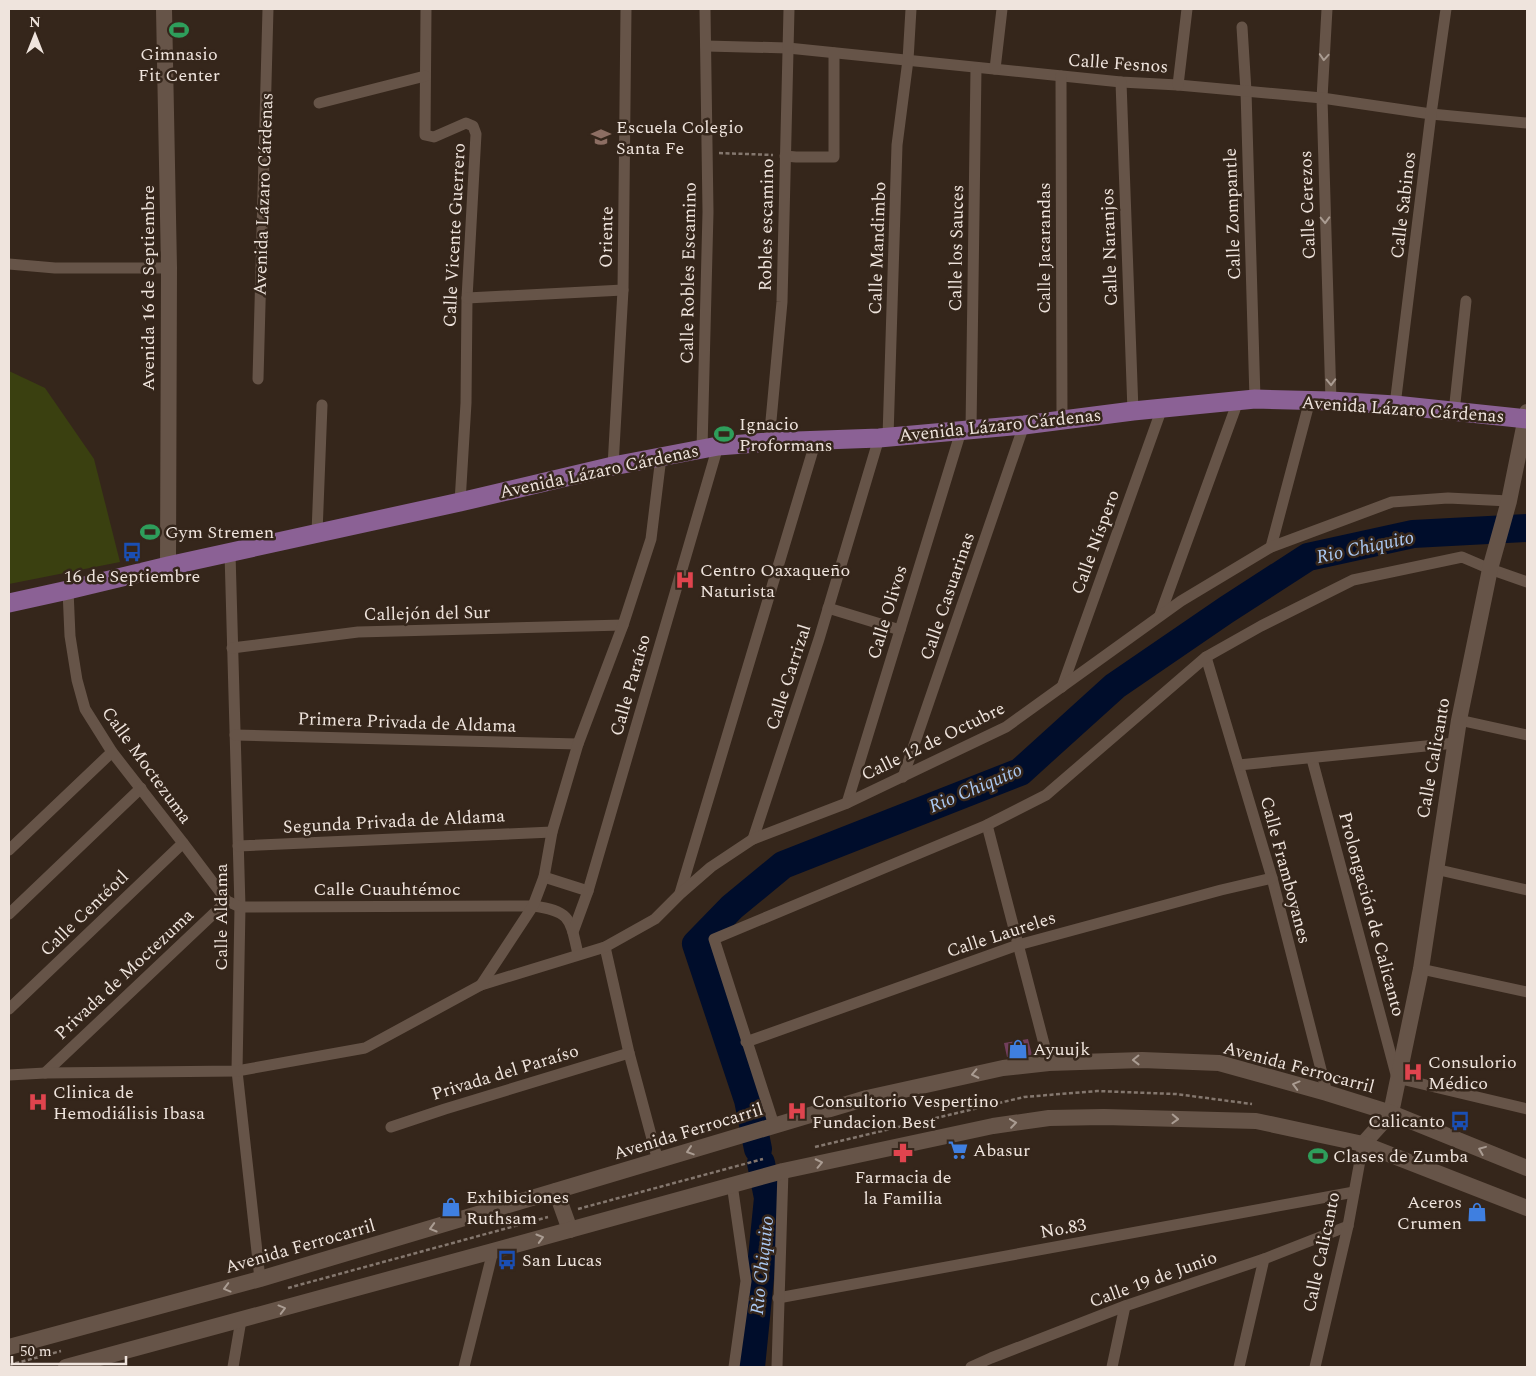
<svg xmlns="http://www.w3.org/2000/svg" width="1536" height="1376" font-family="Spectral,serif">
  <rect width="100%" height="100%" fill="#35261b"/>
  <polygon fill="#3a4010" points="9,371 45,388 94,459 120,562 9,584"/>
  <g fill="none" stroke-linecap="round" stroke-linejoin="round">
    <g stroke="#000d2b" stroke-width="28">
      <polyline points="758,1149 748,1100 696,944 732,907 783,865 1020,772 1115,686 1226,610 1308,557 1413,534 1527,528"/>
      <polyline points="751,1367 768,1198 761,1163"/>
    </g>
  </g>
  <polygon fill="#713e5c" points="1028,1039 1032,1055 1007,1057 1004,1043"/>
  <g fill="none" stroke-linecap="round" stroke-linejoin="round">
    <g stroke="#84776e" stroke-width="2.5" stroke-dasharray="4 2.5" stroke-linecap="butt">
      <polyline points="719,153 773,155"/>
      <polyline points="815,1147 1024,1097 1097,1091 1176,1094 1252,1104"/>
      <polyline points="578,1209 763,1159"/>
      <polyline points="288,1288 548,1217"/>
      <polyline points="9,1365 61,1351"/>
    </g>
    <g stroke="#665448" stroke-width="11">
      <polyline points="426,9 425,135 434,137 466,123 473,126 476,134 467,298 466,403 460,502"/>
      <polyline points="1327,9 1322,98 1331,401"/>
      <polyline points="1242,27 1246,91 1255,399"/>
      <polyline points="706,46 788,48 1121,82 1178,85 1322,98 1431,114 1527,123"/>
      <polyline points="995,69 1002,9"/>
      <polyline points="1061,76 1062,420"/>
      <polyline points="1121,82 1133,411"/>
      <polyline points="1178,85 1187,9"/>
      <polyline points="319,103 425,76"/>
      <polyline points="785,156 796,157 834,157 834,53"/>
      <polyline points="9,264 55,268 169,268"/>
      <polyline points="467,298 623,290"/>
      <polyline points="258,379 268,9"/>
      <polyline points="1395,405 1431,114 1446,9"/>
      <polyline points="1454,412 1466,301"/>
      <polyline points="971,430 976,68"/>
      <polyline points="888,437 897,145 908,60 911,9"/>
      <polyline points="769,442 782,302 789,9"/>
      <polyline points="702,449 708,212 705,9"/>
      <polyline points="613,466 623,290 626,9"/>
      <polyline points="317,533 322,405"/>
      <polyline points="1271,547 1310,400"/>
      <polyline points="230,553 240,907 237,1071 260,1279"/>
      <path d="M68,590L70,636L77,680L85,709L112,752L183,843L227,901L240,907L533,906C571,911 570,919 578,954"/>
      <polyline points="828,608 900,630"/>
      <polyline points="1160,615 1238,401"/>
      <polyline points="232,648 358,632 623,625"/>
      <polyline points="1206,657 1272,878 1327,1093"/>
      <polyline points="1062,687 1162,408"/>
      <polyline points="1459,720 1527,735"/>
      <polyline points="235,735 578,744"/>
      <polyline points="1312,759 1397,1078 1527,1109"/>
      <polyline points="1239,765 1455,743"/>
      <polyline points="903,777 1024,425"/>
      <polyline points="847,803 961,431"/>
      <polyline points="987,825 1049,1063"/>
      <polyline points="753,839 819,639 879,438"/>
      <polyline points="238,846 552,832"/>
      <polyline points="9,850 112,752"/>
      <polyline points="1435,869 1527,890"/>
      <polyline points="544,877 588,891"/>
      <polyline points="680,893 816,440"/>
      <polyline points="9,914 141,788"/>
      <polyline points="573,932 588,891 718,446"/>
      <polyline points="605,947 629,1053 658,1161"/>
      <polyline points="1421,969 1527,992"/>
      <polyline points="481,985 605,947 655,919 680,894 711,867 753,839 847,803 1006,727 1181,601 1271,547 1392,502 1448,498 1509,501"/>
      <polyline points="9,1009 183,843"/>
      <polyline points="746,1042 1018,945 1221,890 1272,878"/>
      <polyline points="45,1073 227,901"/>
      <polyline points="9,1075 45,1073 237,1071 365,1048 481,985 533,906 544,877 552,832 578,744 623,625 651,539 661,457"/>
      <polyline points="774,1125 714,939 987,825 1046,795 1206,657 1261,626 1353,580 1462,557 1490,569 1527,582"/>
      <polyline points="391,1127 445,1109 629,1053"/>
      <polyline points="732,1184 746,1281 734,1367"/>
      <polyline points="778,1298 1354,1192"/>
      <polyline points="233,1367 241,1320"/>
      <polyline points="464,1367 493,1251"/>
      <polyline points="777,1367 783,1171"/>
      <polyline points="971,1367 991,1358 1125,1306 1264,1259 1348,1226"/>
      <polyline points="1112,1367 1125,1306"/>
      <polyline points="1239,1367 1264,1259"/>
      <polyline points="1315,1367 1348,1226 1363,1144"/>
    </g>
    <g stroke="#665448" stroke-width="16">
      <polyline points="164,9 169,268 168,566"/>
      <polyline points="1363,1144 1391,1113 1421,969 1459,720 1490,569 1509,501 1527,412"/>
      <polyline points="556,1191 570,1230"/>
      <polyline points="9,1347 260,1279 867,1098 1003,1068 1049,1063 1142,1060 1219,1063 1327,1093 1391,1113 1527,1168"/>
      <polyline points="66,1367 493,1251 783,1171 993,1126 1049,1118 1104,1117 1256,1121 1363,1144 1527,1208"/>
    </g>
    <polyline stroke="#8b6195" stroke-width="19" points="9,603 68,590 168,566 460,502 613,466 718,446 769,442 879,438 1024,425 1133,411 1255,399 1331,401 1395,405 1527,419"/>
  </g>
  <defs><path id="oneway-chevron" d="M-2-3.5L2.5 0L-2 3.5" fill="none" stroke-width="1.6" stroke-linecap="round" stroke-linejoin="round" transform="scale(1.25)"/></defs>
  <g stroke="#aa9c92">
    <use href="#oneway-chevron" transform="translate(1324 57) rotate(94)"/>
    <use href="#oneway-chevron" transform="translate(1325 220) rotate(88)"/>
    <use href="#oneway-chevron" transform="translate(1331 382) rotate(88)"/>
    <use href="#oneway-chevron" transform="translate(1136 1060) rotate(179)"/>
    <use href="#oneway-chevron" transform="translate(975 1074) rotate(168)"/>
    <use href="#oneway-chevron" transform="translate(1296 1085) rotate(-165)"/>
    <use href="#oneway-chevron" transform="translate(1175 1119) rotate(2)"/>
    <use href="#oneway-chevron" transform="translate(1013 1123) rotate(-8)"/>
    <use href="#oneway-chevron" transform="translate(1482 1150) rotate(-158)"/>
    <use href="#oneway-chevron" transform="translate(690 1151) rotate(162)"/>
    <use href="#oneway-chevron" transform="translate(819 1163) rotate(-12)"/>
    <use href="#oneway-chevron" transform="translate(433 1228) rotate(164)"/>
    <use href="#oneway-chevron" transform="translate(540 1238) rotate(-16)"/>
    <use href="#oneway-chevron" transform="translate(227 1288) rotate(165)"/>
    <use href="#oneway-chevron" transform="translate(282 1309) rotate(-15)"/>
  </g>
  <defs>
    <symbol id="stadium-bare" viewBox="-9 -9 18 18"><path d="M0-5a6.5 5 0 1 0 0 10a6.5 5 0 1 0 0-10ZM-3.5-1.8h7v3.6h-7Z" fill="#2e9e5b" stroke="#35261b" stroke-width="2.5" paint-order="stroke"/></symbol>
    <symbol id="school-bare" viewBox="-9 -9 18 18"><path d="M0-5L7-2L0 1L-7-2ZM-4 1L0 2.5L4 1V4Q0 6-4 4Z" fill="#8d6e63" stroke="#35261b" stroke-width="2.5" paint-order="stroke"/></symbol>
    <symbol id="bus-bare" viewBox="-9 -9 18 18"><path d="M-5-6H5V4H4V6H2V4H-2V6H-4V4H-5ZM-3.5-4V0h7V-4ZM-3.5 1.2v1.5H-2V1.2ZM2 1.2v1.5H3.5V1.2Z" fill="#1a4fb4" stroke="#35261b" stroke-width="2.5" paint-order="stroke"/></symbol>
    <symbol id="hospital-bare" viewBox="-9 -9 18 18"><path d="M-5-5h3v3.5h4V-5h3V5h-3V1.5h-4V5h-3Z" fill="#e0444e" stroke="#35261b" stroke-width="2.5" paint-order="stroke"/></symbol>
    <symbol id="shop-bare" viewBox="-9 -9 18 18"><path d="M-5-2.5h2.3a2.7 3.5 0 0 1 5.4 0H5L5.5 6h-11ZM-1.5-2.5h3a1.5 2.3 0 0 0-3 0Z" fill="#3f7fe0" stroke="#35261b" stroke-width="2.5" paint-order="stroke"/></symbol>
    <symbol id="supermarket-bare" viewBox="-9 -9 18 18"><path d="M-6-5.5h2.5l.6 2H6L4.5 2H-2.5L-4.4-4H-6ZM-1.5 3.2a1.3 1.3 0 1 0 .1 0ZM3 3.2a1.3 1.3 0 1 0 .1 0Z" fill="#3f7fe0" stroke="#35261b" stroke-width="2.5" paint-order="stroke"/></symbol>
    <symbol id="pharmacy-bare" viewBox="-9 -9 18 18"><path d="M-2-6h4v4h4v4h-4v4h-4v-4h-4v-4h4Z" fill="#e0444e" stroke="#35261b" stroke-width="2.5" paint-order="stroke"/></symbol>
  </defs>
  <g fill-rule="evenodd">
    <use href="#stadium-bare" x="165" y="16" width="28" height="28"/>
    <use href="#school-bare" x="587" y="123" width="28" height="28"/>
    <use href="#stadium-bare" x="710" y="420" width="28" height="28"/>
    <use href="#stadium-bare" x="136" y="518" width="28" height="28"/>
    <use href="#bus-bare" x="118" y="538" width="28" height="28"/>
    <use href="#hospital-bare" x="671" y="566" width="28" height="28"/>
    <use href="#shop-bare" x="1004" y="1035" width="28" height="28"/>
    <use href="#hospital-bare" x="1399" y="1058" width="28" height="28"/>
    <use href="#hospital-bare" x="24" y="1088" width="28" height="28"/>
    <use href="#hospital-bare" x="783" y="1097" width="28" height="28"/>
    <use href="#bus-bare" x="1446" y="1107" width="28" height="28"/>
    <use href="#supermarket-bare" x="944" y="1136" width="28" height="28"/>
    <use href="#pharmacy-bare" x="889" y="1139" width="28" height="28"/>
    <use href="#stadium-bare" x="1304" y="1142" width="28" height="28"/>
    <use href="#shop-bare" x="437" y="1193" width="28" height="28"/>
    <use href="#shop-bare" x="1463" y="1198" width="28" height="28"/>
    <use href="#bus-bare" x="493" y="1246" width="28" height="28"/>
  </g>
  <g text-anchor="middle" stroke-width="5" stroke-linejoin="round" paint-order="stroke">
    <g font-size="18" fill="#efe4dd" stroke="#35261b" text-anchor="start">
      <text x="179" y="60" text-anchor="middle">Gimnasio<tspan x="179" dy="21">Fit Center</tspan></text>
      <text x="616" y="133">Escuela Colegio<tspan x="616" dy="21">Santa Fe</tspan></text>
      <text x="739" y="430">Ignacio<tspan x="739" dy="21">Proformans</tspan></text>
      <text x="165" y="538">Gym Stremen</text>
      <text x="700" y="576">Centro Oaxaqueño<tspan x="700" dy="21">Naturista</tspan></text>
      <text x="132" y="582" text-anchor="middle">16 de Septiembre</text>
      <text x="1033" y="1055">Ayuujk</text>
      <text x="1428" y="1068">Consulorio<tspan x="1428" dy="21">Médico</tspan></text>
      <text x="53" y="1098">Clinica de<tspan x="53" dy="21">Hemodiálisis Ibasa</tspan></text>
      <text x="812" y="1107">Consultorio Vespertino<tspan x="812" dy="21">Fundacion Best</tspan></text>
      <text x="1445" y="1127" text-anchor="end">Calicanto</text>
      <text x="973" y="1156">Abasur</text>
      <text x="1333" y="1162">Clases de Zumba</text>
      <text x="903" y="1183" text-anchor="middle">Farmacia de<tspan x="903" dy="21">la Familia</tspan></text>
      <text x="466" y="1203">Exhibiciones<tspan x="466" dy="21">Ruthsam</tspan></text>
      <text x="1462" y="1208" text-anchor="end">Aceros<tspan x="1462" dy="21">Crumen</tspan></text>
      <text x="522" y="1266">San Lucas</text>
    </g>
    <g font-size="18" fill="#efe4dd" stroke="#35261b">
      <text transform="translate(1118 63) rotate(4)" y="6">Calle Fesnos</text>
      <text transform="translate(263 194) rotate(-88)" y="6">Avenida Lázaro Cárdenas</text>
      <text transform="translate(1307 205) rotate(-92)" y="6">Calle Cerezos</text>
      <text transform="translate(1403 205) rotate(-83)" y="6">Calle Sabinos</text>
      <text transform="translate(1232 214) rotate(-92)" y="6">Calle Zompantle</text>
      <text transform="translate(766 225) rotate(-89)" y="6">Robles escamino</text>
      <text transform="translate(454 235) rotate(-87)" y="6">Calle Vicente Guerrero</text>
      <text transform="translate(606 237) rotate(-89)" y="6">Oriente</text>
      <text transform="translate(1109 247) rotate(-92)" y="6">Calle Naranjos</text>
      <text transform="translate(877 248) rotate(-88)" y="6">Calle Mandimbo</text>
      <text transform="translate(956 248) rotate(-89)" y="6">Calle los Sauces</text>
      <text transform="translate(1044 248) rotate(-90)" y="6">Calle Jacarandas</text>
      <text transform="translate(688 273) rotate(-89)" y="6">Calle Robles Escamino</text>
      <text transform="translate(148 288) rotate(-90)" y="6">Avenida 16 de Septiembre</text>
      <text transform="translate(1403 409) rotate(4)" y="6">Avenida Lázaro Cárdenas</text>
      <text transform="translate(1000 425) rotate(-6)" y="6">Avenida Lázaro Cárdenas</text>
      <text transform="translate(599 471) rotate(-12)" y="6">Avenida Lázaro Cárdenas</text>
      <text transform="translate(1095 542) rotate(-70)" y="6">Calle Níspero</text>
      <text transform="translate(947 596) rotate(-71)" y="6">Calle Casuarinas</text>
      <text transform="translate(887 612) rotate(-73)" y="6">Calle Olivos</text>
      <text transform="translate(427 613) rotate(-1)" y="6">Callejón del Sur</text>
      <text transform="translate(788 677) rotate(-72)" y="6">Calle Carrizal</text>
      <text transform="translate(630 685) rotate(-74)" y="6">Calle Paraíso</text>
      <text transform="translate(407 722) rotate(2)" y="6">Primera Privada de Aldama</text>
      <text transform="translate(933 741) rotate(-26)" y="6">Calle 12 de Octubre</text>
      <text transform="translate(1433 758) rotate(-80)" y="6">Calle Calicanto</text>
      <text transform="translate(147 765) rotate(54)" y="6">Calle Moctezuma</text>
      <text transform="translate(394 821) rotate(-3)" y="6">Segunda Privada de Aldama</text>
      <text transform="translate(1286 870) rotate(75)" y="6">Calle Framboyanes</text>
      <text x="387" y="895">Calle Cuauhtémoc</text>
      <text transform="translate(84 913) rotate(-44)" y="6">Calle Centéotl</text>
      <text transform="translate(1372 914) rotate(75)" y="6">Prolongación de Calicanto</text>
      <text transform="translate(221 917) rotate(-90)" y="6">Calle Aldama</text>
      <text transform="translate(1001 934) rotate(-18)" y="6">Calle Laureles</text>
      <text transform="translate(124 974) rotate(-43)" y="6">Privada de Moctezuma</text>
      <text transform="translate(1299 1067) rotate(15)" y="6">Avenida Ferrocarril</text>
      <text transform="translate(505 1072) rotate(-17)" y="6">Privada del Paraíso</text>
      <text transform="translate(688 1131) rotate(-17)" y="6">Avenida Ferrocarril</text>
      <text transform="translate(1063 1228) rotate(-10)" y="6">No.83</text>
      <text transform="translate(300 1246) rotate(-16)" y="6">Avenida Ferrocarril</text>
      <text transform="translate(1321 1252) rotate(-78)" y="6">Calle Calicanto</text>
      <text transform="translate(1153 1279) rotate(-20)" y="6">Calle 19 de Junio</text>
    </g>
    <g font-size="19" font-style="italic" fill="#abc9f3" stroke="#35261b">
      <text transform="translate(1365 546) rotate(-12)" y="7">Rio Chiquito</text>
      <text transform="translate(975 787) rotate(-23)" y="7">Rio Chiquito</text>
      <text transform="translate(761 1265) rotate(-84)" y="7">Rio Chiquito</text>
    </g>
  </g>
  <rect width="1536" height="1376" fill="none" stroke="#efe4dd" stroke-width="20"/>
  <g transform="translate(35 35)" stroke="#35261b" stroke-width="4" paint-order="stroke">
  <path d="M0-4L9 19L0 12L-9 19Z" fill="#efe4dd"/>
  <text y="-8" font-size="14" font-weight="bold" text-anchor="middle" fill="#efe4dd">N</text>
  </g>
  <path d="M12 1356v8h114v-8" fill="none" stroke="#efe4dd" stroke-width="2.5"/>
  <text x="20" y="1356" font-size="15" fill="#efe4dd" stroke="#35261b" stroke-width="4" paint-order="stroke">50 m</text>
</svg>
